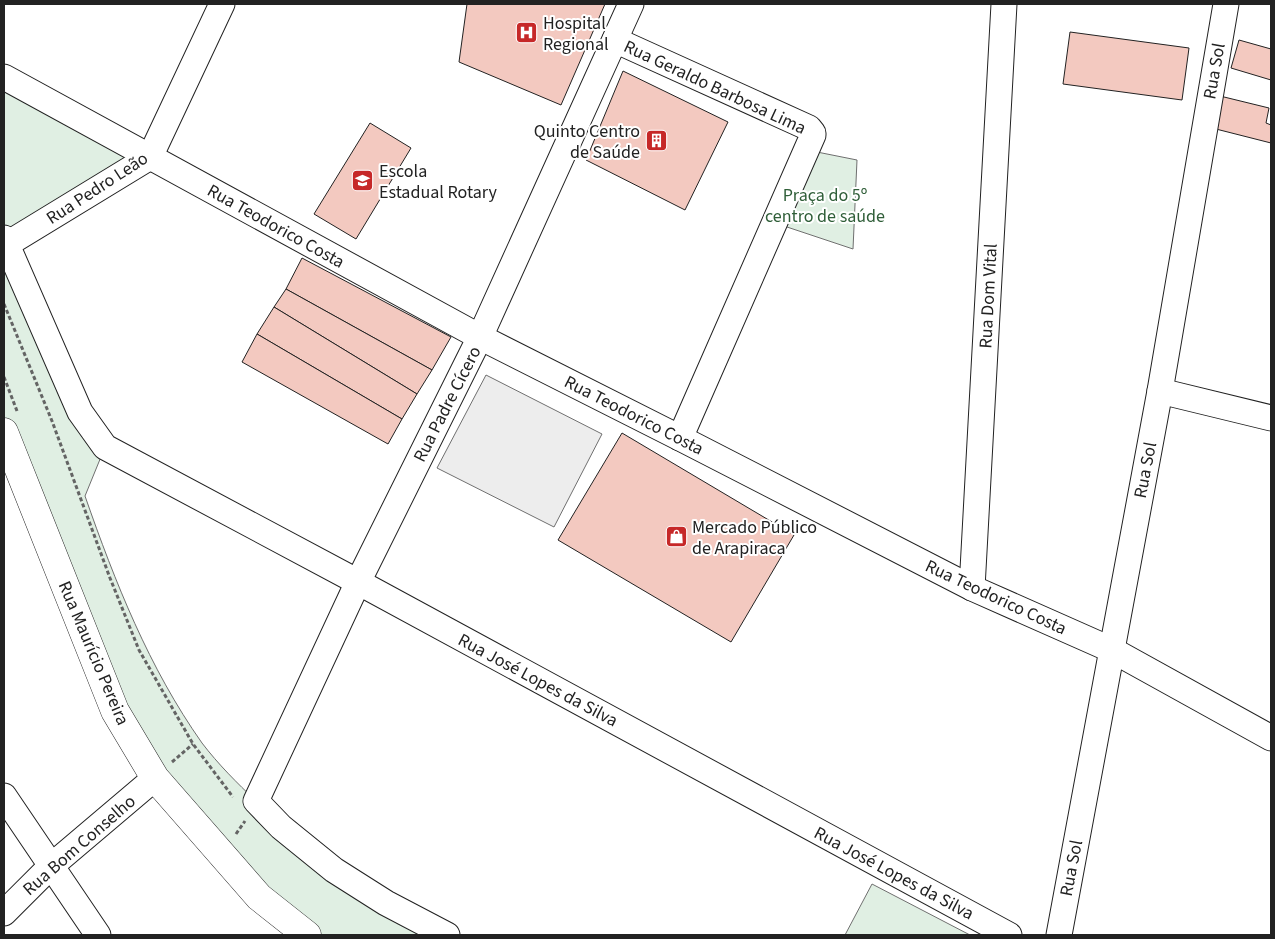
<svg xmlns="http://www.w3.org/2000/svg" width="1275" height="939" font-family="'Source Sans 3',sans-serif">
  <rect width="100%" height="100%" fill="#fff"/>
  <g fill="#e0efe3" stroke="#6f6f6f">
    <path d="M4,77L150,157L7,245L105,447L85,496C115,582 149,668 202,743C218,764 237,783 256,801L447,935H307L155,778L4,432Z"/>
    <polygon points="812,151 857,160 853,249 784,226"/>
    <polygon points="872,884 970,935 845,935"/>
  </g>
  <polygon fill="#ededed" stroke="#6f6f6f" points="486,375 602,434 554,527 437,468"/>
  <g fill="#f3c9c0" stroke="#222">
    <polygon points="467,4 605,4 561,105 459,62"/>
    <polygon points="1070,32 1189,48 1182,100 1063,84"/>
    <polygon points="1239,40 1271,49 1271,80 1231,68"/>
    <polygon points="623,71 728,122 685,210 586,160"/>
    <polygon points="1220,96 1269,108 1266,123 1271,125 1271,143 1212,128"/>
    <polygon points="370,123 411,148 356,239 314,214"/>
    <polygon points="302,258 451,337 432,370 286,289"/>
    <polygon points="286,289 432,370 417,394 274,307"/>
    <polygon points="274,307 417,394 402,419 257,334"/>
    <polygon points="257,334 402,419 388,444 242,362"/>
    <polygon points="622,433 794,535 731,642 558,540"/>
  </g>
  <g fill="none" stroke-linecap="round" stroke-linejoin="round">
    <defs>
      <g id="minor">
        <polyline points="615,40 809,128 813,133 813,135 680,438"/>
        <polyline points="4,77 480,337 680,438 972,588 1112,650 1271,738"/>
        <polyline points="4,238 80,412 105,447 358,582 1009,935"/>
        <polyline points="4,246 150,157 222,4"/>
        <polyline points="1160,391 1271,418"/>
        <polyline points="972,588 1004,4"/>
        <polyline points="4,796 98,935"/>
        <polyline points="4,913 50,867 155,778"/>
        <polyline points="447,935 386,903 334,870 281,827 256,801 358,582 480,337 631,4"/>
        <polyline points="1059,935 1160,391 1226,4"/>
      </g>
      <polyline id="major" points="4,432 115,711 155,778 259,897 307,935"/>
    </defs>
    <use href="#minor" stroke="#222" stroke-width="27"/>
    <use href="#major" stroke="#222" stroke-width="29"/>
    <g stroke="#646464" stroke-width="3" stroke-dasharray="4 2.5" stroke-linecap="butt">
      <polyline points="4,304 52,421 110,578 139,650 193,744 233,797"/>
      <polyline points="4,377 17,411"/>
      <polyline points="172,762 193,744"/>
      <polyline points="236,834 245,821"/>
    </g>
    <use href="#minor" stroke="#fff" stroke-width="25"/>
    <use href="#major" stroke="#fff" stroke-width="28"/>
  </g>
  <defs>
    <symbol id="hospital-square" viewBox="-11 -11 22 22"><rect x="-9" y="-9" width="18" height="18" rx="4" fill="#c62828" stroke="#fff"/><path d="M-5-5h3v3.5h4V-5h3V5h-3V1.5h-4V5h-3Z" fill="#fff"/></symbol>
    <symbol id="building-square" viewBox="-11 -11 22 22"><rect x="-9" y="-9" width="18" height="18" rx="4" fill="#c62828" stroke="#fff"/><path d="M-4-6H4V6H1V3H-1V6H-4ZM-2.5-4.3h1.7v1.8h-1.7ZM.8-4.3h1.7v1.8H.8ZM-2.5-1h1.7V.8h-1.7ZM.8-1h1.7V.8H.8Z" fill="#fff"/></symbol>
    <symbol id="school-square" viewBox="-11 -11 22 22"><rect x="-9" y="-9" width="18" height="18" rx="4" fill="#c62828" stroke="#fff"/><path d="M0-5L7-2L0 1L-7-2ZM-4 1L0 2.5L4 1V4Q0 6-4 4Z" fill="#fff"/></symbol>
    <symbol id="shop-square" viewBox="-11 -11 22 22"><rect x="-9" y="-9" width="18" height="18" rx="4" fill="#c62828" stroke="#fff"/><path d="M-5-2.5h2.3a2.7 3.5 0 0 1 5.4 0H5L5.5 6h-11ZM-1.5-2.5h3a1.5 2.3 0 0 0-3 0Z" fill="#fff"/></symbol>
  </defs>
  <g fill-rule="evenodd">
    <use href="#hospital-square" x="514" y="20" width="25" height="25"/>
    <use href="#building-square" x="644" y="128" width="25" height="25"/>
    <use href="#school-square" x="350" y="168" width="25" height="25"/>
    <use href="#shop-square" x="664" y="524" width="25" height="25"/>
  </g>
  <g text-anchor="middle" stroke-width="4" stroke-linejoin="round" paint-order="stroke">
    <g font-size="18" fill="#222" stroke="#fff" text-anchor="start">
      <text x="543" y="29">Hospital<tspan x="543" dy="21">Regional</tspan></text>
      <text x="640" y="137" text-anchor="end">Quinto Centro<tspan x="640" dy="21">de Saúde</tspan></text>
      <text x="379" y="177">Escola<tspan x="379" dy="21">Estadual Rotary</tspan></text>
      <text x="692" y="533">Mercado Público<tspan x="692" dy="21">de Arapiraca</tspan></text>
    </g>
    <g font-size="18" fill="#222" stroke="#fff">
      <text transform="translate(1214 71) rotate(-80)" y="6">Rua Sol</text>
      <text transform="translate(715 87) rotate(25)" y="6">Rua Geraldo Barbosa Lima</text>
      <text transform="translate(97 188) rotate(-33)" y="6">Rua Pedro Leão</text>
      <text transform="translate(276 226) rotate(29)" y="6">Rua Teodorico Costa</text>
      <text transform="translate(988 296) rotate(-87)" y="6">Rua Dom Vital</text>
      <text transform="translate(447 404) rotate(-63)" y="6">Rua Padre Cícero</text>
      <text transform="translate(634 415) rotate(27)" y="6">Rua Teodorico Costa</text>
      <text transform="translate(1145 470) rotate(-79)" y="6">Rua Sol</text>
      <text transform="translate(996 597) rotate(25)" y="6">Rua Teodorico Costa</text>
      <text transform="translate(94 653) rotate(67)" y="6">Rua Maurício Pereira</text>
      <text transform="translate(538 680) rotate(28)" y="6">Rua José Lopes da Silva</text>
      <text transform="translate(79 845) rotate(-41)" y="6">Rua Bom Conselho</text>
      <text transform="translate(1071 868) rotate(-79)" y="6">Rua Sol</text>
      <text transform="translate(894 873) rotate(28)" y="6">Rua José Lopes da Silva</text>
    </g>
    <g font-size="18" fill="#2f5e38" stroke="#fff">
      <text x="825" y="201">Praça do 5º<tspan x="825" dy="21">centro de saúde</tspan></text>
    </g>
  </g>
  <rect width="1275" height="939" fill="none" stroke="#222222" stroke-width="10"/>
</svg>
